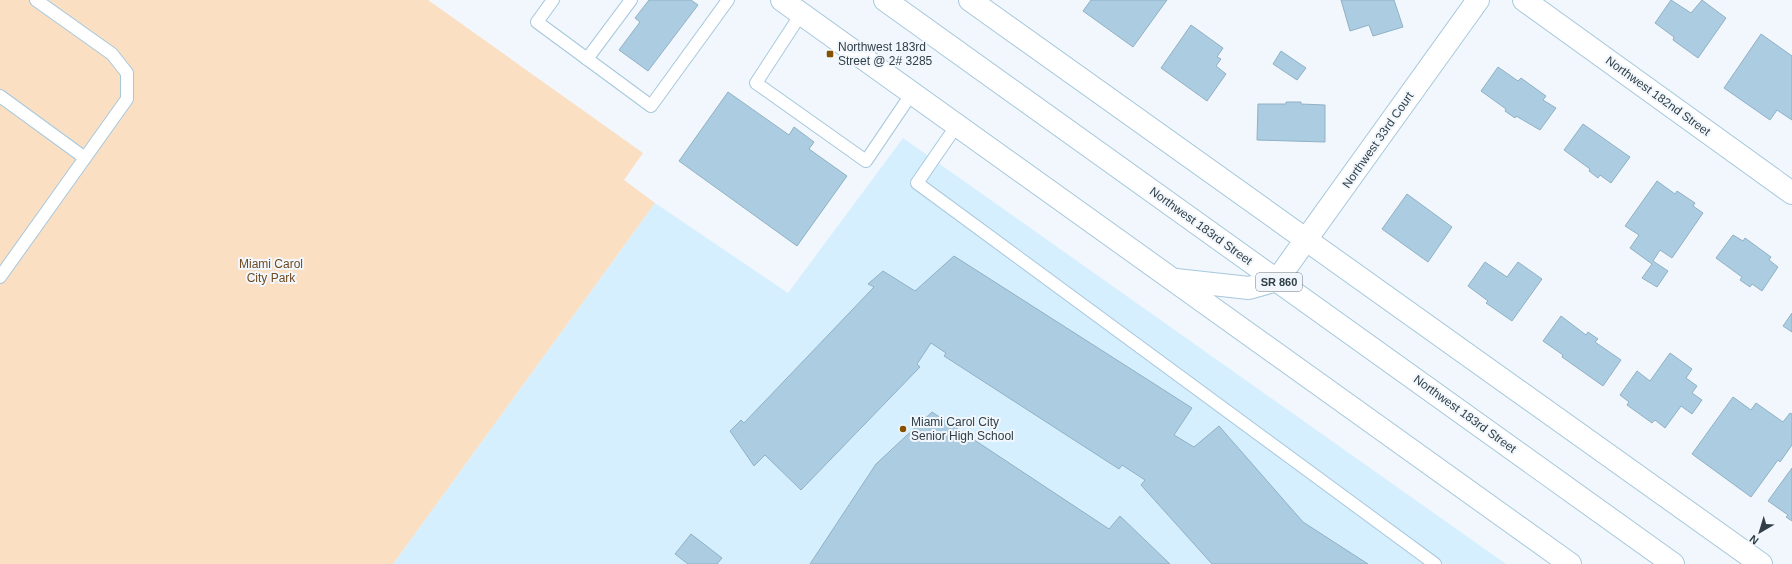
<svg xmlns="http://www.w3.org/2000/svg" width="1792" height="564" font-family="Arial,sans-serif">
  <rect width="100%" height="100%" fill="#f1f7fc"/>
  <polygon fill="#d6efff" points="903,138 1506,564 393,564 655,203 788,293"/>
  <polygon fill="#fadfc3" points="0,0 428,0 643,153 624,180 655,203 393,564 0,564"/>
  <g fill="#abcce1" stroke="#90b1c5">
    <polygon points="649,0 691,0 698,5 648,71 619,50 640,22 635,18"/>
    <polygon points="1091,0 1167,0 1133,47 1083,11"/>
    <polygon points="1341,0 1394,0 1403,27 1373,36 1369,25 1350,31"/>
    <polygon points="1671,0 1691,13 1702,0 1726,18 1698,58 1673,40 1674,37 1655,23"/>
    <polygon points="1191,25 1223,48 1217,57 1221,59 1216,66 1226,74 1207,101 1161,68"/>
    <polygon points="1761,34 1792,56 1792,120 1777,110 1770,120 1724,88"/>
    <polygon points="1281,51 1306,68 1297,80 1273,64"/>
    <polygon points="1498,67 1518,81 1521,78 1546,96 1543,100 1556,108 1540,130 1516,116 1515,118 1505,111 1506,109 1481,91"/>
    <polygon points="728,92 789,135 794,127 814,142 809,149 847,176 797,246 679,161"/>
    <polygon points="1286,102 1301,102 1301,104 1325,105 1325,142 1257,140 1258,104 1286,104"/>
    <polygon points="1583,124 1630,157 1611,183 1600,175 1598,178 1589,171 1590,169 1564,150"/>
    <polygon points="1657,181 1675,194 1677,191 1695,203 1693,206 1703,213 1672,258 1660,250 1653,261 1668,271 1657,287 1642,278 1652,264 1630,248 1639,235 1625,226"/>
    <polygon points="1407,194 1452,227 1428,262 1382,229"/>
    <polygon points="1733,235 1743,241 1745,238 1771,257 1769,260 1778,267 1762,291 1752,284 1750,287 1740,280 1742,277 1716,258"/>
    <polygon points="954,256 1192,408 1174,435 1194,447 1219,426 1303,522 1368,564 1212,564 1141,485 1145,480 1122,465 1119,469 944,356 946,353 931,343 917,364 920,367 801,490 765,455 754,466 730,431 741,420 744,423 874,287 868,284 883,271 915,291"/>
    <polygon points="1485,262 1507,277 1518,262 1542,279 1512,321 1486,303 1488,301 1468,286"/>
    <polygon points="1792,313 1792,332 1783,326"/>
    <polygon points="1561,316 1586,335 1588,332 1598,339 1595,342 1621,360 1603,386 1562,357 1563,355 1543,341"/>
    <polygon points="1670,353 1692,369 1686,378 1697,386 1692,393 1702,400 1692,414 1681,406 1665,428 1655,420 1652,423 1627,405 1629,402 1620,395 1637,371 1650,381"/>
    <polygon points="1733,397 1751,410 1756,403 1783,422 1790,413 1792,414 1792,445 1780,462 1778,460 1751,497 1692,454"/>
    <polygon points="932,412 1109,529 1120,516 1170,564 810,564 876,464"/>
    <polygon points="1792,468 1792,521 1786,517 1788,515 1768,501"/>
    <polygon points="691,534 722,558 717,564 688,564 675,554"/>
  </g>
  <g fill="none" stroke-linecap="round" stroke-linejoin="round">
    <defs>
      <g id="lane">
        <polyline points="553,0 537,22 651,106 728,0"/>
        <polyline points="801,14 756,83 866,161 912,93"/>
        <polyline points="587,59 631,0"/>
        <polyline points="0,96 85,158"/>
        <polyline points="957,125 917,183 1435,564"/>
        <polyline points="0,277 127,99 127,73 112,54 36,0"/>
      </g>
      <g id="street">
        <polyline points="970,0 1761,564"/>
        <polyline points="1524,0 1792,193"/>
        <polyline points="1277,280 1478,0"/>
      </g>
      <g id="primary">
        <polyline points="782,0 1570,564"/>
        <polyline points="885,0 1673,564"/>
        <polyline points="1176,280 1249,288 1277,280"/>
      </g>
    </defs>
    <use href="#lane" stroke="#a7c8dd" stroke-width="14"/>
    <use href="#street" stroke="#a7c8dd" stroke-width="24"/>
    <use href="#primary" stroke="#a7c8dd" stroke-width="24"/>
    <use href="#lane" stroke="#fff" stroke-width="12"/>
    <use href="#street" stroke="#fff" stroke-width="22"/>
    <use href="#primary" stroke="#fff" stroke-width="22"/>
  </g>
  <g fill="#875100" stroke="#f1f7fc" stroke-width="1.5">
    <rect x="826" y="50" width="8" height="8" rx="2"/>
    <circle cx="903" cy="429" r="4"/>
  </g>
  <g text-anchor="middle" stroke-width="4" stroke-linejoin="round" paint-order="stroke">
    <rect fill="#f1f7fc" stroke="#6a767d" stroke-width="1" x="1256" y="273" width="46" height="18" rx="3"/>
    <g font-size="11" font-weight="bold" fill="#303e46">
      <text x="1279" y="286">SR 860</text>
    </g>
    <g font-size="12" fill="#303e46" stroke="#f1f7fc" text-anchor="start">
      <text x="838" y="51">Northwest 183rd<tspan x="838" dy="14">Street @ 2# 3285</tspan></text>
      <text x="911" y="426">Miami Carol City<tspan x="911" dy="14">Senior High School</tspan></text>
    </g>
    <g font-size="12" fill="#303e46" stroke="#f1f7fc">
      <text transform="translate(1658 96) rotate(36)" y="4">Northwest 182nd Street</text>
      <text transform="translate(1378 140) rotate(-55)" y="4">Northwest 33rd Court</text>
      <text transform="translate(1201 226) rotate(36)" y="4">Northwest 183rd Street</text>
      <text transform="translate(1465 414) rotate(36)" y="4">Northwest 183rd Street</text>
    </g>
    <g font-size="12" fill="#704b21" stroke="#f1f7fc">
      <text x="271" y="268">Miami Carol<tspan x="271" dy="14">City Park</tspan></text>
    </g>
  </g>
  <g transform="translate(1760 532) rotate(218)" stroke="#f1f7fc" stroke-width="3" paint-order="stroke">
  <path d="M0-3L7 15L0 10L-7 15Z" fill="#303e46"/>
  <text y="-6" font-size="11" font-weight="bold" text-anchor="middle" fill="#303e46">N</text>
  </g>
</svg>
